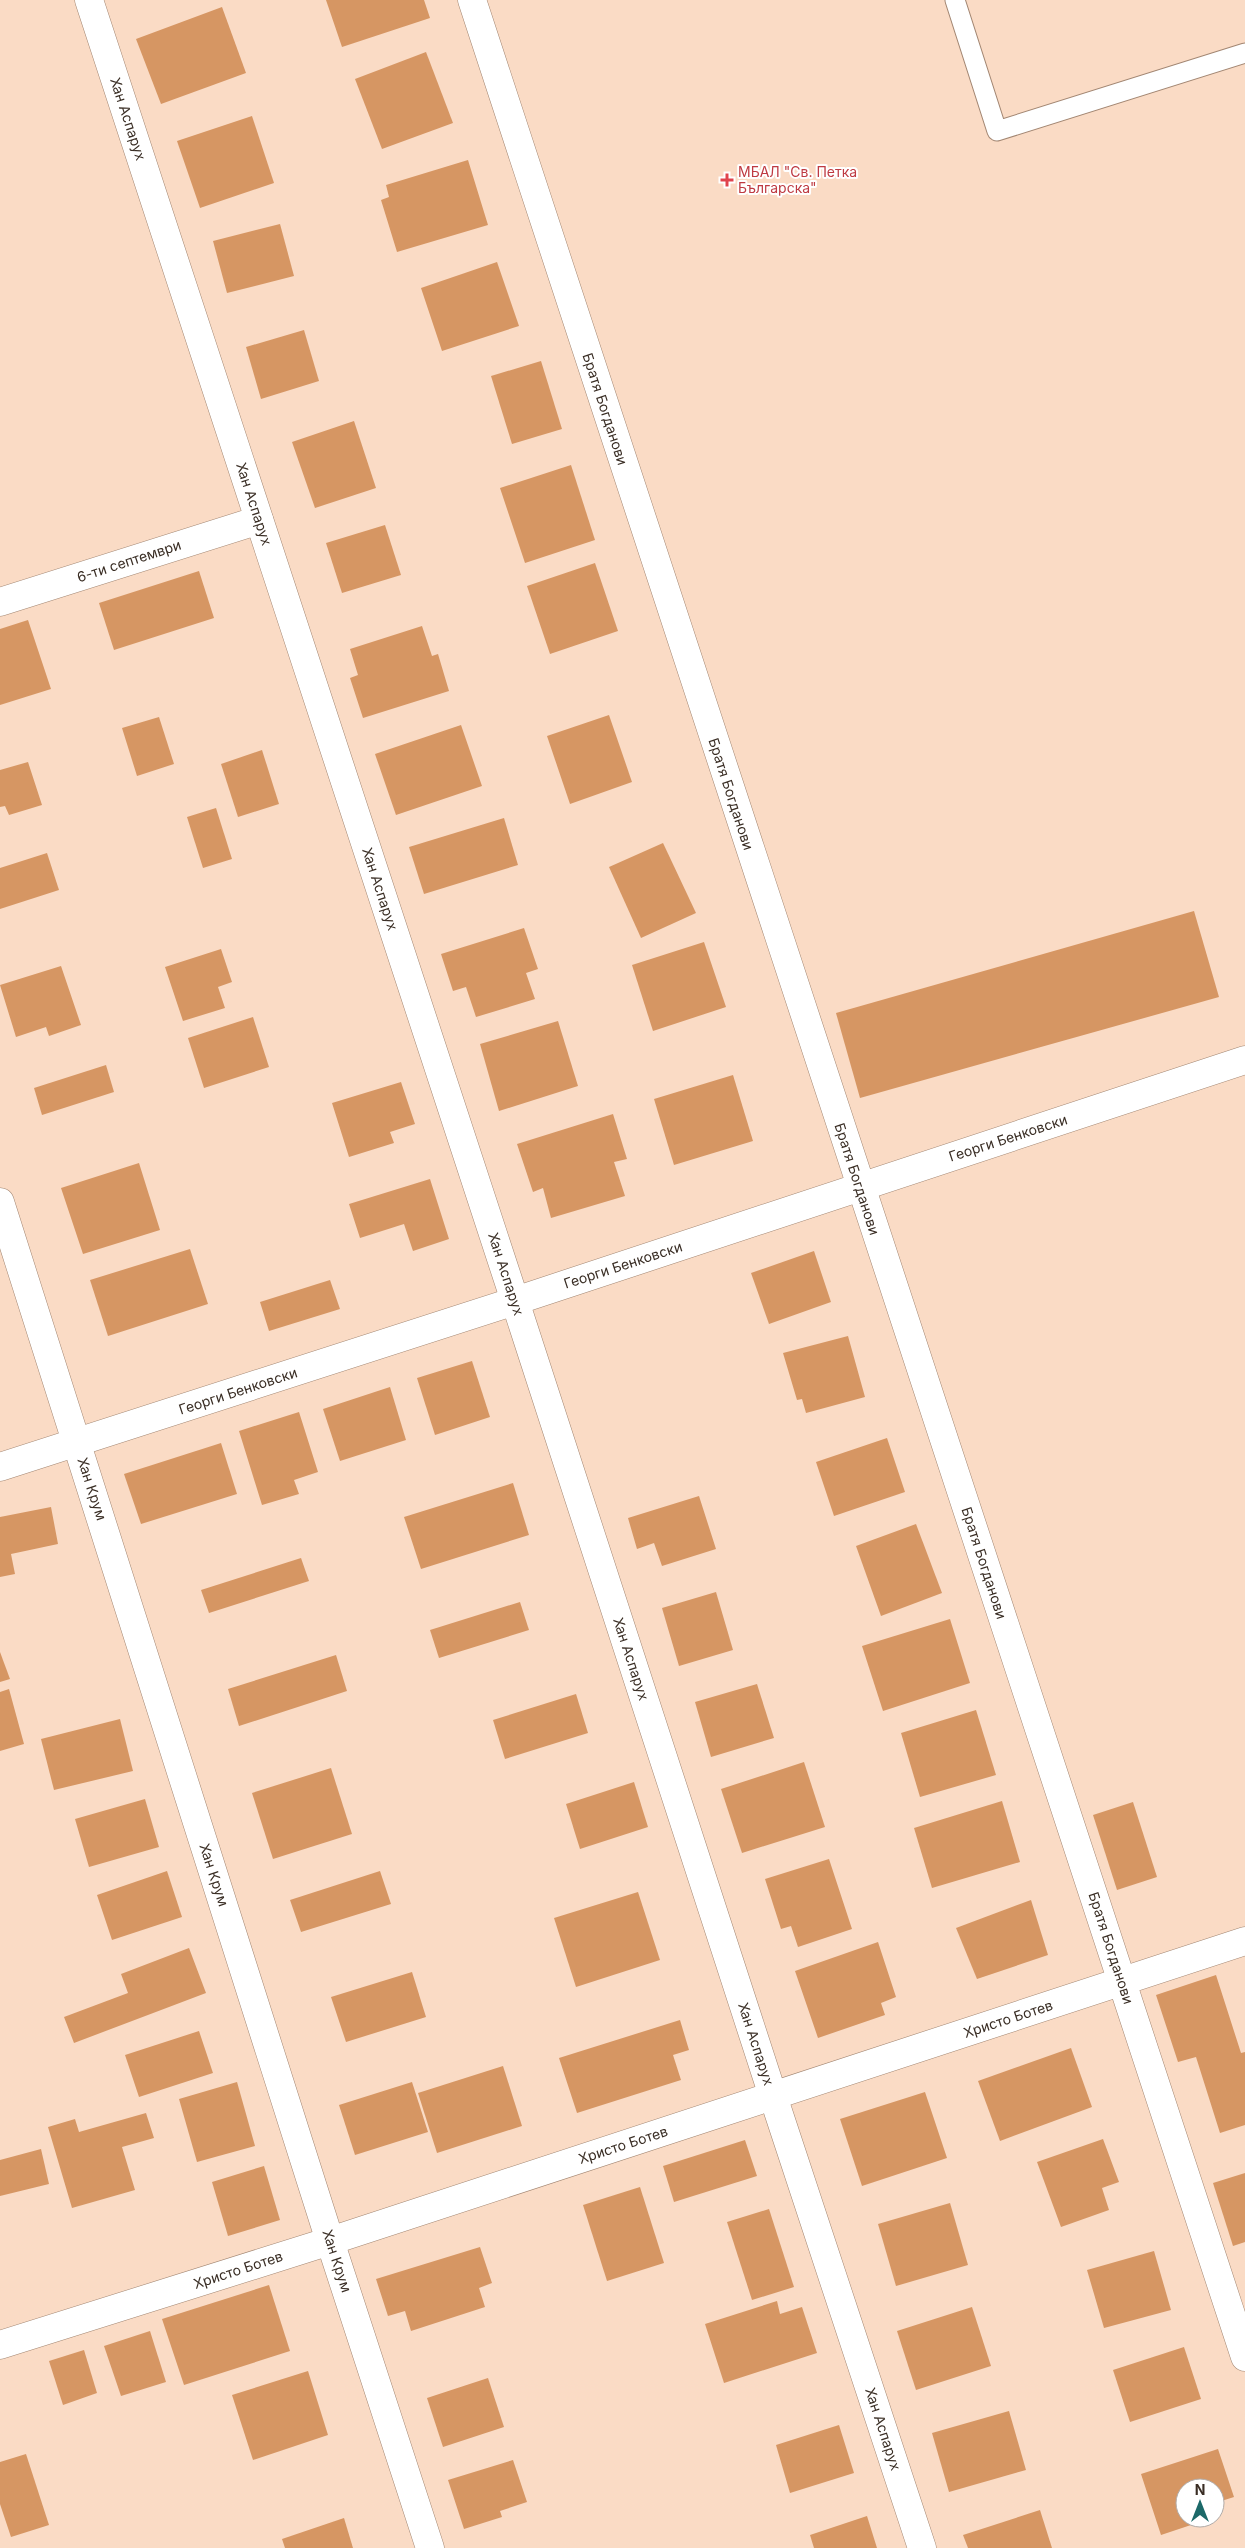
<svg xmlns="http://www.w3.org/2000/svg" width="1245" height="2548" viewBox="0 0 1245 2548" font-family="Inter,sans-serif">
<rect width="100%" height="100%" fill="#fadbc5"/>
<!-- building -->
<g fill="#d69663">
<path d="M326 0H424L430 18 342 47Z"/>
<path d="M222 7 246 73 161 104 136 39Z"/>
<path d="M426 52 453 123 382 149 355 79Z"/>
<path d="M252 116 274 183 200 208 177 141Z"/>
<path d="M468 160 488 225 397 252 381 200 389 197 386 185Z"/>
<path d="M280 224 294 276 227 293 213 241Z"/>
<path d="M497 262 519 326 442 351 421 288Z"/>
<path d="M304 330 319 381 261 399 246 347Z"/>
<path d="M541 361 562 429 512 444 491 376Z"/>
<path d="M354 421 376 488 315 508 292 442Z"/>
<path d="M571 465 595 540 525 563 500 488Z"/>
<path d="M385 525 401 575 342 593 326 543Z"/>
<path d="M595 563 618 631 550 654 527 586Z"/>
<path d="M199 571 214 618 114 650 99 603Z"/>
<path d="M28 620 51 689 0 705V629Z"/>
<path d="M422 626 432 656 438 654 449 691 363 718 350 678 358 675 350 649Z"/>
<path d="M609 715 632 782 570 804 547 736Z"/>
<path d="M159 717 174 764 137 776 122 728Z"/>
<path d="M461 725 482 786 396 815 375 754Z"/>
<path d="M262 750 279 804 238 817 221 764Z"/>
<path d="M28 762 42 805 9 815 5 806 0 807V770Z"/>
<path d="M216 808 232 859 203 868 187 817Z"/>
<path d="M504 818 518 865 424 894 409 847Z"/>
<path d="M663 843 696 913 641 938 609 867Z"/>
<path d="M47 853 59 890 0 909V868Z"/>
<path d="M1194 911 1219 997 860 1098 836 1013Z"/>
<path d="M524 928 538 969 526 973 535 999 476 1017 466 987 453 991 441 954Z"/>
<path d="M704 942 726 1007 653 1031 632 965Z"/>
<path d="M221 949 232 982 218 987 225 1008 183 1021 165 967Z"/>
<path d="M61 966 81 1025 49 1036 46 1027 16 1037 0 985Z"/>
<path d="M253 1017 269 1067 204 1088 188 1038Z"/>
<path d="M558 1021 578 1086 499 1111 480 1044Z"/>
<path d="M106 1065 114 1092 42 1115 34 1088Z"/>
<path d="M733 1075 753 1141 674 1165 654 1099Z"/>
<path d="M401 1082 415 1124 390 1132 394 1143 349 1157 332 1103Z"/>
<path d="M613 1114 627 1159 614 1162 625 1196 551 1218 543 1188 533 1192 517 1144Z"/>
<path d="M139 1163 160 1230 83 1254 61 1188Z"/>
<path d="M430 1179 449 1239 413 1251 404 1224 360 1238 349 1204Z"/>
<path d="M190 1249 208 1304 108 1336 90 1280Z"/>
<path d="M814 1251 831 1302 769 1324 751 1273Z"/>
<path d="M330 1280 340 1309 269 1331 260 1302Z"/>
<path d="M848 1336 865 1397 806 1413 802 1399 797 1400 783 1353Z"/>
<path d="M472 1361 490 1417 435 1435 417 1378Z"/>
<path d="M390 1387 406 1440 340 1461 323 1409Z"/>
<path d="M299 1412 318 1472 294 1480 299 1494 262 1505 239 1431Z"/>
<path d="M887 1438 905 1492 834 1516 816 1462Z"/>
<path d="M221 1443 237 1494 141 1524 124 1474Z"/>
<path d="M513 1483 529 1535 421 1569 404 1517Z"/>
<path d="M699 1496 716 1549 662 1566 654 1543 637 1549 628 1518Z"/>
<path d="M51 1507 58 1544 11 1554 15 1574 0 1577V1517Z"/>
<path d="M916 1524 942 1593 881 1616 856 1546Z"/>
<path d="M301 1558 309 1581 209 1613 201 1590Z"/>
<path d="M716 1592 733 1650 679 1666 662 1608Z"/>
<path d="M520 1602 529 1630 439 1658 430 1630Z"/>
<path d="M950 1619 970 1683 883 1711 862 1646Z"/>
<path d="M0 1652 10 1679 0 1682Z"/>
<path d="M336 1655 347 1691 239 1726 228 1689Z"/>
<path d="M757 1684 774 1738 711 1757 695 1702Z"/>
<path d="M9 1689 24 1744 0 1751V1692Z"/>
<path d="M576 1694 588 1733 505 1759 493 1720Z"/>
<path d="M976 1710 996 1775 920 1797 901 1733Z"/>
<path d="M120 1719 133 1771 54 1790 41 1739Z"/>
<path d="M804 1762 825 1827 742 1853 721 1789Z"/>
<path d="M331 1768 352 1834 273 1859 252 1793Z"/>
<path d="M634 1782 648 1827 580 1849 566 1804Z"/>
<path d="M145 1799 159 1847 89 1867 75 1819Z"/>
<path d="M1002 1801 1020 1862 932 1888 914 1828Z"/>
<path d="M1133 1802 1157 1877 1117 1890 1093 1815Z"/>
<path d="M829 1859 852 1929 798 1947 791 1926 781 1929 765 1879Z"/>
<path d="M167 1871 182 1917 112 1940 97 1895Z"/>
<path d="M380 1871 391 1904 301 1932 290 1900Z"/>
<path d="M638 1892 660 1960 576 1987 554 1918Z"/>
<path d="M1031 1900 1048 1955 977 1979 956 1928Z"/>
<path d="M878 1942 896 1997 881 2003 885 2015 818 2038 795 1971Z"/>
<path d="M189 1948 206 1993 74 2043 64 2017 128 1993 121 1974Z"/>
<path d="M412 1972 426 2017 346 2042 331 1997Z"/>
<path d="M1216 1975 1241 2053 1245 2052V2125L1220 2133 1196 2057 1178 2062 1156 1995Z"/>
<path d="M680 2020 689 2050 673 2055 681 2080 577 2113 559 2058Z"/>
<path d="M199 2031 213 2073 139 2097 125 2055Z"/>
<path d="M1071 2048 1092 2107 1000 2141 978 2081Z"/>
<path d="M503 2066 522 2126 437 2153 418 2093Z"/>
<path d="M237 2082 255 2146 197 2162 179 2099Z"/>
<path d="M412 2082 428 2132 355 2155 339 2105Z"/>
<path d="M925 2092 947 2158 862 2186 840 2119Z"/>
<path d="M146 2113 154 2138 122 2147 135 2190 72 2208 48 2127 75 2119 79 2132Z"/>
<path d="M1103 2139 1119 2182 1102 2188 1109 2210 1061 2227 1037 2162Z"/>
<path d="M745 2140 757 2176 674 2202 663 2166Z"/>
<path d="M41 2149 49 2184 0 2196V2160Z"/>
<path d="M264 2166 280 2220 228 2236 212 2182Z"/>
<path d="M1245 2173V2242L1233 2246 1213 2183Z"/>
<path d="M640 2187 664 2263 607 2281 583 2205Z"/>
<path d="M950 2203 968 2265 896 2286 878 2224Z"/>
<path d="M769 2209 794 2287 752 2300 727 2222Z"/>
<path d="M480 2247 492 2283 479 2288 485 2307 411 2331 405 2311 388 2316 376 2279Z"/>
<path d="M1154 2251 1171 2310 1104 2328 1087 2270Z"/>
<path d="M269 2285 290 2351 184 2385 162 2319Z"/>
<path d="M777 2301 780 2314 802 2307 817 2353 724 2383 705 2324Z"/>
<path d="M972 2307 991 2366 916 2390 897 2331Z"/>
<path d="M150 2331 166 2382 121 2396 104 2346Z"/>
<path d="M1184 2347 1201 2399 1130 2422 1113 2370Z"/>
<path d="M84 2350 97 2393 63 2405 49 2361Z"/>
<path d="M308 2371 328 2435 253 2460 232 2395Z"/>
<path d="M488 2378 504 2427 443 2447 427 2398Z"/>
<path d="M1009 2411 1026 2470 949 2492 932 2433Z"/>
<path d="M839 2425 854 2473 790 2493 776 2445Z"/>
<path d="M1218 2449 1234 2497 1215 2503V2488H1185V2518H1212L1161 2535 1141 2474Z"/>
<path d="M26 2454 49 2525 11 2537 0 2504V2462Z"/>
<path d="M513 2460 527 2502 500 2511 502 2517 464 2529 448 2480Z"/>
<path d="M1040 2510 1052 2548H968L963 2535Z"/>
<path d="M867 2516 877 2548H814L810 2535Z"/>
<path d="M344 2518 353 2548H285L282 2539Z"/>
</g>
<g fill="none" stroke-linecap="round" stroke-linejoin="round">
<!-- lane casing -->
<g stroke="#a28672" stroke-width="21">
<path id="lane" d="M955 0 997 131 1245 53"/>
</g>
<!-- street casing -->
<g stroke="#a28672" stroke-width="29">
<g id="street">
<path d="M89 0 515 1301 773 2096 922 2548"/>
<path d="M472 0 1245 2357"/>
<path d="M0 602 259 520"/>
<path d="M0 1202 330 2241 430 2548"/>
<path d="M0 1467 515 1301 1245 1060"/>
<path d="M0 2345 330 2241 1245 1941"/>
</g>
</g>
<!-- lane -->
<use href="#lane" stroke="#fff" stroke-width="19"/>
<!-- street -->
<use href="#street" stroke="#fff" stroke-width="28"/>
</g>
<!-- markers -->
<path fill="#e0444e" stroke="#fff" stroke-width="2" d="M724.5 172.5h5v5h5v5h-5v5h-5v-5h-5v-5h5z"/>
<g text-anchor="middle" stroke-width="4" stroke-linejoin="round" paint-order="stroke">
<!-- street labels -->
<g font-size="14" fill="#3a2e25" stroke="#fff">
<text transform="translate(128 119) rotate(72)" y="5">Хан Аспарух</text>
<text transform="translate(605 409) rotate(72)" y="5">Братя Богданови</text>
<text transform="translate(254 504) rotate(72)" y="5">Хан Аспарух</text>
<text transform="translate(129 561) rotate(-18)" y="5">6-ти септември</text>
<text transform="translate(731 794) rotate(72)" y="5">Братя Богданови</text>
<text transform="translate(380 889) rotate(72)" y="5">Хан Аспарух</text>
<text transform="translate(1008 1138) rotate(-18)" y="5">Георги Бенковски</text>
<text transform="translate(857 1179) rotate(72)" y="5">Братя Богданови</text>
<text transform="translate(623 1265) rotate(-18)" y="5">Георги Бенковски</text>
<text transform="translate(506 1274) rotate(72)" y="5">Хан Аспарух</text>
<text transform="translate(238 1391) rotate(-18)" y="5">Георги Бенковски</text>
<text transform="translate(92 1489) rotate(72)" y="5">Хан Крум</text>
<text transform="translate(984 1563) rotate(72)" y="5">Братя Богданови</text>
<text transform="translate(631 1659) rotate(72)" y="5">Хан Аспарух</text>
<text transform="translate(214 1875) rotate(72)" y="5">Хан Крум</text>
<text transform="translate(1111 1948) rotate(72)" y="5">Братя Богданови</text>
<text transform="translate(1008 2019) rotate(-18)" y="5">Христо Ботев</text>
<text transform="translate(756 2044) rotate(72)" y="5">Хан Аспарух</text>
<text transform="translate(623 2145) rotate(-18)" y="5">Христо Ботев</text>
<text transform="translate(337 2261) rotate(72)" y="5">Хан Крум</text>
<text transform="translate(238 2270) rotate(-18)" y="5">Христо Ботев</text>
<text transform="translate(883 2429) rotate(72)" y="5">Хан Аспарух</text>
</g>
<!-- health labels -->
<g font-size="14" fill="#be3a42" stroke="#fff" text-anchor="start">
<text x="738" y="177">МБАЛ "Св. Петка<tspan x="738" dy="16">Българска"</tspan></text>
</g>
</g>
<!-- north arrow -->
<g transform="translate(1200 2503)"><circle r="24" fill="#ffffff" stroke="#b0aba8"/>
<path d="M0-4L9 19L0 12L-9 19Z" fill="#1c6969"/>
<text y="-8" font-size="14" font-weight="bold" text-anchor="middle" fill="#3a2e25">N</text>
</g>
</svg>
